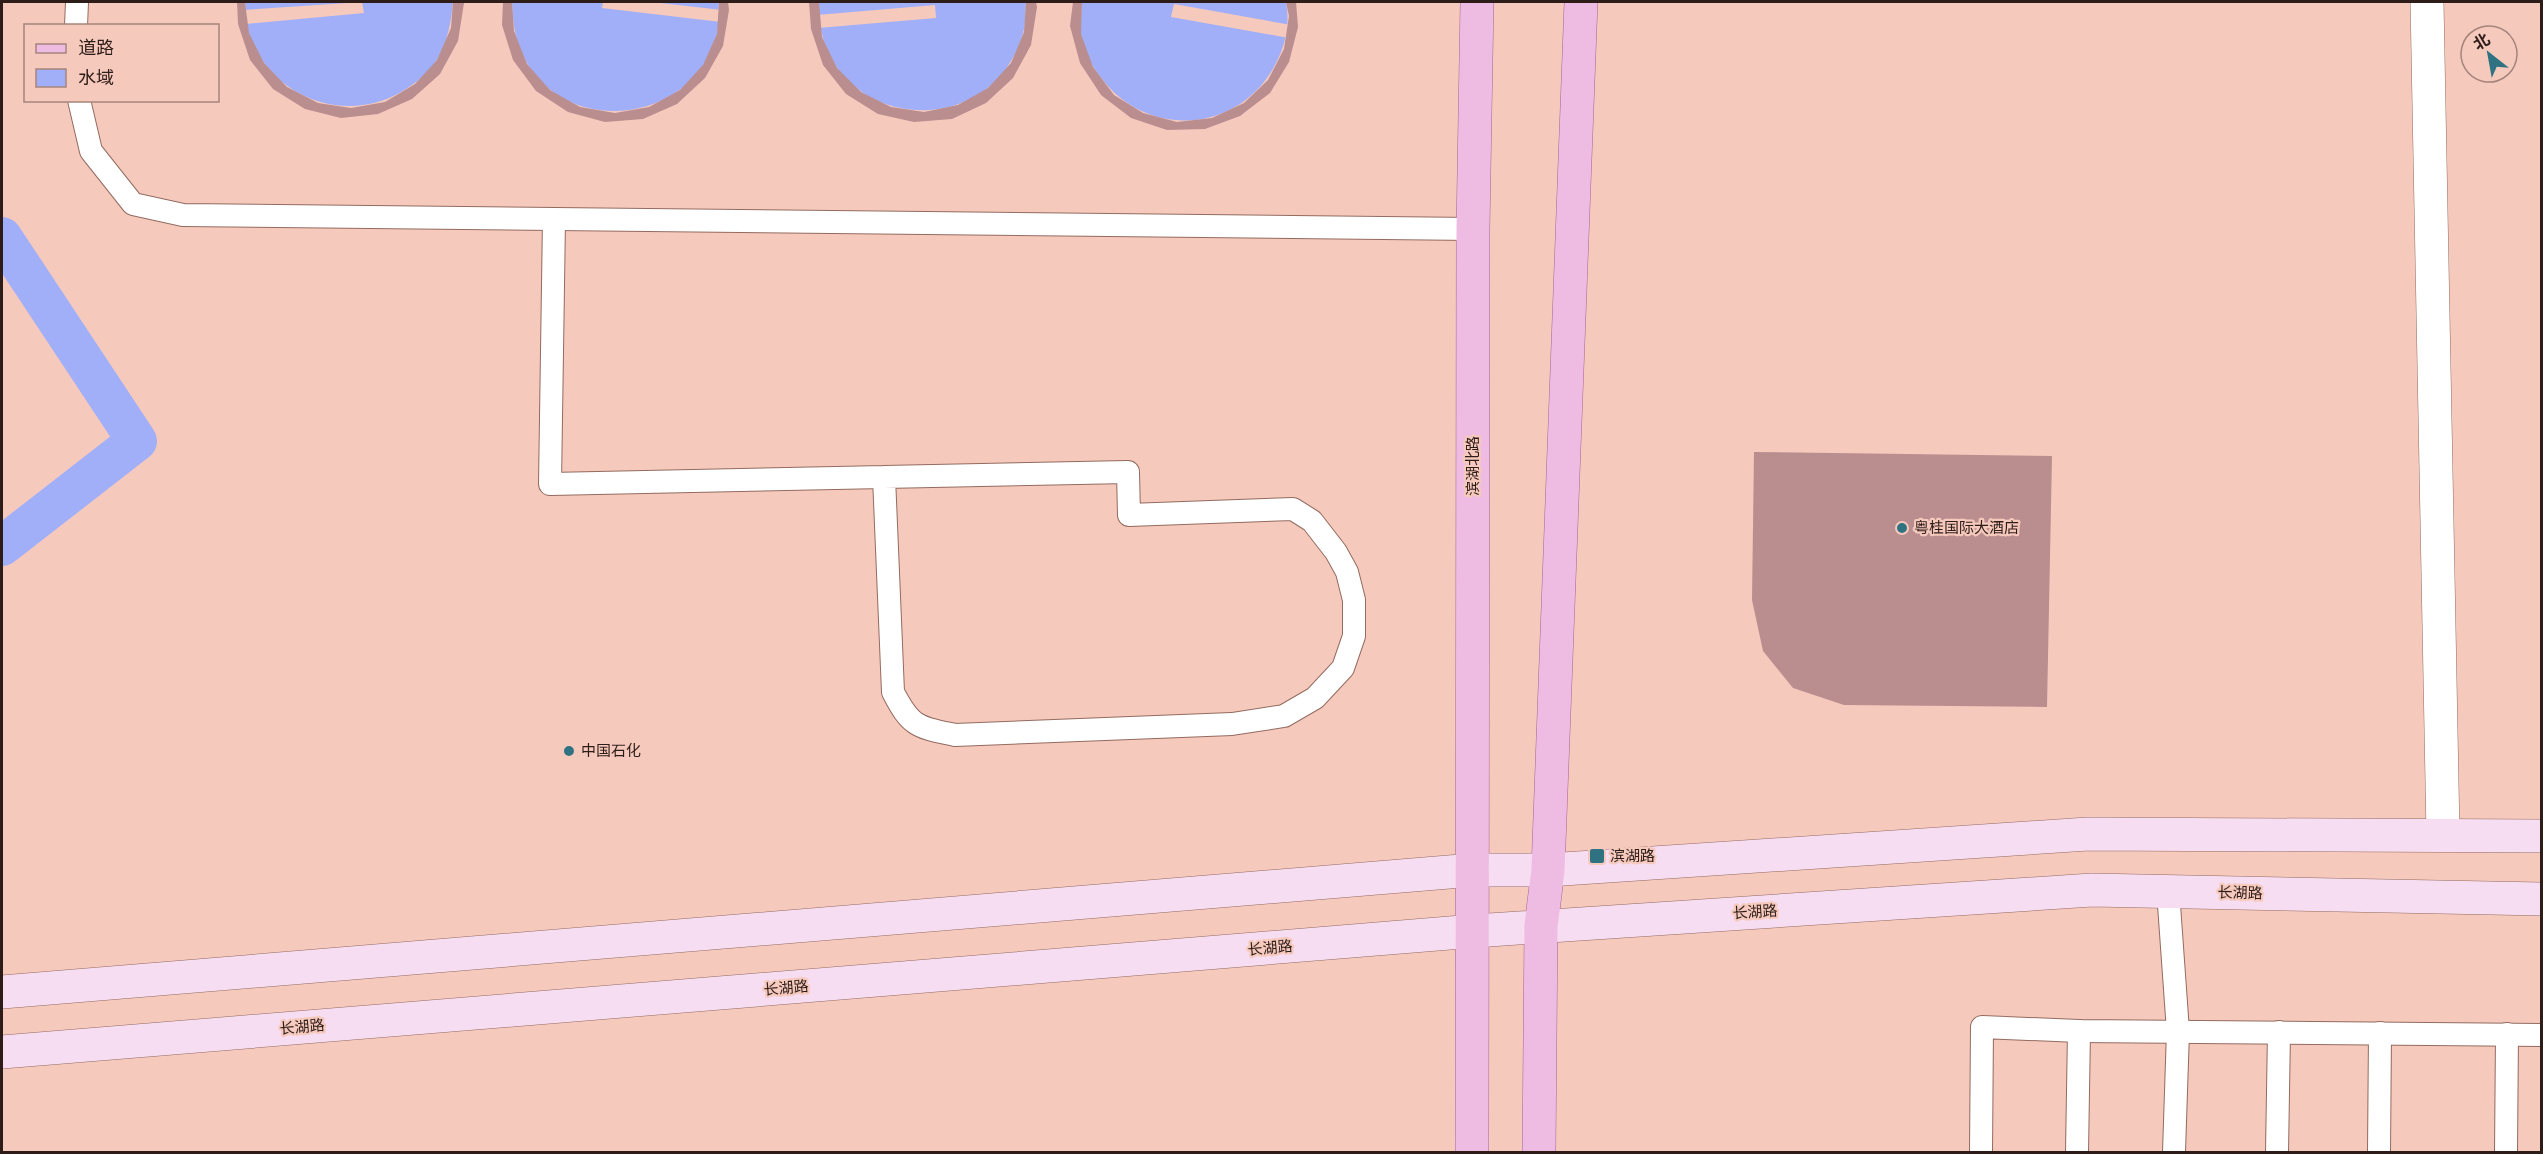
<svg xmlns="http://www.w3.org/2000/svg" width="2543" height="1154" viewBox="0 0 2543 1154" font-family="Mulish,'Noto Sans SC',sans-serif">
<rect width="100%" height="100%" fill="#f6c9bd"/>
<!-- water -->
<g fill="#a1aff9">
<path d="M245 2H453C451 22 448 40 438 58 430 72 415 84 401 92 345 125 269 97 249 33 246 24 246 12 245 2Z"/>
<path d="M512 2H719C718 12 719 24 717 34 697 120 572 140 527 63 515 44 513 23 512 2Z"/>
<path d="M819 2H1026C1025 12 1026 24 1023 33 989 152 814 127 819 2Z"/>
<path d="M1082 2H1286C1290 23 1286 44 1276 63 1241 133 1149 140 1102 79 1092 67 1083 50 1081 34 1080 23 1082 12 1082 2Z"/>
</g>
<!-- pier -->
<g fill="#f6c9bd">
<path d="M362 2 364 13 245 24 243 10Z"/>
<path d="M603 2H652L722 10 721 22 602 8Z"/>
<path d="M1174 4 1291 25 1289 38 1171 17Z"/>
<path d="M935 5 936 18 818 28 817 15Z"/>
</g>
<g fill="none" stroke-linecap="round" stroke-linejoin="round">
<!-- canal -->
<path stroke="#a1aff9" stroke-width="40" d="M2 237 137 441 2 546"/>
</g>
<!-- building -->
<g fill="#ba8d8f">
<path d="M237 2H245L249 33 264 63 287 87 318 103 351 108 385 102 415 84 437 60 451 28 453 2 464 3 458 41 440 74 412 99 378 114 341 118 305 109 273 89 250 60 238 24Z"/>
<path d="M503 2H512L514 31 527 64 550 90 580 107 615 113 649 107 680 90 703 65 717 34 719 2H728L729 10 723 46 705 78 677 104 643 119 605 122 568 112 536 91 513 60 502 25Z"/>
<path d="M809 2H819L822 37 837 68 861 92 891 107 924 112 958 105 988 88 1011 63 1024 32 1026 2H1036L1037 7 1031 45 1013 78 986 103 952 119 914 122 878 114 846 94 823 65 811 29Z"/>
<path d="M1073 2H1082L1081 34 1093 67 1114 95 1143 113 1177 122 1212 118 1244 103 1268 80 1284 49 1289 16 1286 2H1296L1298 27 1289 62 1270 93 1240 116 1205 129 1167 130 1131 118 1101 95 1080 63 1070 26Z"/>
<path d="M1754 452 2052 456 2047 707 1844 705 1793 688 1763 651 1752 600Z"/>
</g>
<g fill="none" stroke-linecap="round" stroke-linejoin="round">
<!-- service casing -->
<g stroke="#936b60" stroke-width="24">
<g id="service">
<path d="M76 26 77 2"/>
<path d="M79 100 91 151 133 204 183 215 1473 229"/>
<path d="M554 219 550 484 1128 472 1129 515 1293 509 1312 521 1336 552 1347 572 1354 600V636L1343 668 1315 698 1284 716 1232 724 955 735C917 727 911 727 893 692L884 477"/>
<path d="M2168 891 2178 1031 2174 1152"/>
<path d="M1981 1152 1982 1027 2079 1031 2542 1035"/>
<path d="M2077 1152 2079 1031"/>
<path d="M2277 1152 2279 1032"/>
<path d="M2379 1152 2380 1033"/>
<path d="M2506 1152 2507 1034"/>
</g>
</g>
<!-- minor casing -->
<g stroke="#936b60" stroke-width="34">
<path id="minor" d="M2427 2 2443 834"/>
</g>
<!-- secondary casing -->
<g stroke="#936b60" stroke-width="34">
<g id="secondary">
<path d="M2 992 1473 870H1548L2088 834 2542 836"/>
<path d="M2 1052 1474 931 2092 890 2542 899"/>
</g>
</g>
<!-- primary casing -->
<g stroke="#a36690" stroke-width="34">
<g id="primary">
<path d="M1472 1152 1473 229 1477 2"/>
<path d="M1539 1152 1541 926 1548 870 1581 2"/>
</g>
</g>
<!-- service -->
<use href="#service" stroke="#fff" stroke-width="22"/>
<!-- minor -->
<use href="#minor" stroke="#fff" stroke-width="33"/>
<!-- secondary -->
<use href="#secondary" stroke="#f7ddf1" stroke-width="33"/>
<!-- primary -->
<use href="#primary" stroke="#eebbe3" stroke-width="33"/>
</g>
<!-- markers -->
<g fill="#2f7383" stroke="#f6c9bd" stroke-width="2">
<circle cx="1902" cy="528" r="6"/>
<circle cx="569" cy="751" r="6"/>
<rect x="1589" y="848" width="16" height="16" rx="3"/>
</g>
<g text-anchor="middle" stroke-width="4.5" stroke-linejoin="round" paint-order="stroke">
<!-- street labels -->
<g font-size="15" fill="#2d1c18" stroke="#f6c9bd">
<text transform="translate(1473 466) rotate(-90)" y="5">滨湖北路</text>
<text transform="translate(2240 893) rotate(1)" y="5">长湖路</text>
<text transform="translate(1755 912) rotate(-4)" y="5">长湖路</text>
<text transform="translate(1270 948) rotate(-5)" y="5">长湖路</text>
<text transform="translate(786 988) rotate(-5)" y="5">长湖路</text>
<text transform="translate(302 1027) rotate(-5)" y="5">长湖路</text>
</g>
<!-- poi labels -->
<g font-size="15" fill="#2d1c18" stroke="#f6c9bd" text-anchor="start">
<text x="1914" y="533">粤桂国际大酒店</text>
<text x="581" y="756">中国石化</text>
<text x="1610" y="861">滨湖路</text>
</g>
</g>
<!-- border -->
<rect width="2543" height="1154" fill="none" stroke="#2d1c18" stroke-width="6"/>
<!-- legend -->
<rect x="24" y="24" width="195" height="78" fill="#f6c9bd" stroke="#a6847b" stroke-width="1.5"/>
<rect x="36" y="44" width="30" height="9" fill="#eebbe3" stroke="#a6847b" stroke-width="1.5"/>
<text x="78" y="54" font-size="18" fill="#2d1c18">道路</text>
<rect x="36" y="69" width="30" height="18" fill="#a1aff9" stroke="#a6847b" stroke-width="1.5"/>
<text x="78" y="84" font-size="18" fill="#2d1c18">水域</text>
<!-- north arrow -->
<g transform="translate(2489 54) rotate(329)"><circle r="28" fill="#f6c9bd" stroke="#a6847b" stroke-width="1.5"/>
<path d="M0-4.5L10 22L0 15L-10 22Z" fill="#2f7383"/>
<text y="-9" font-size="16" font-weight="bold" text-anchor="middle" fill="#2d1c18">北</text>
</g>
</svg>
